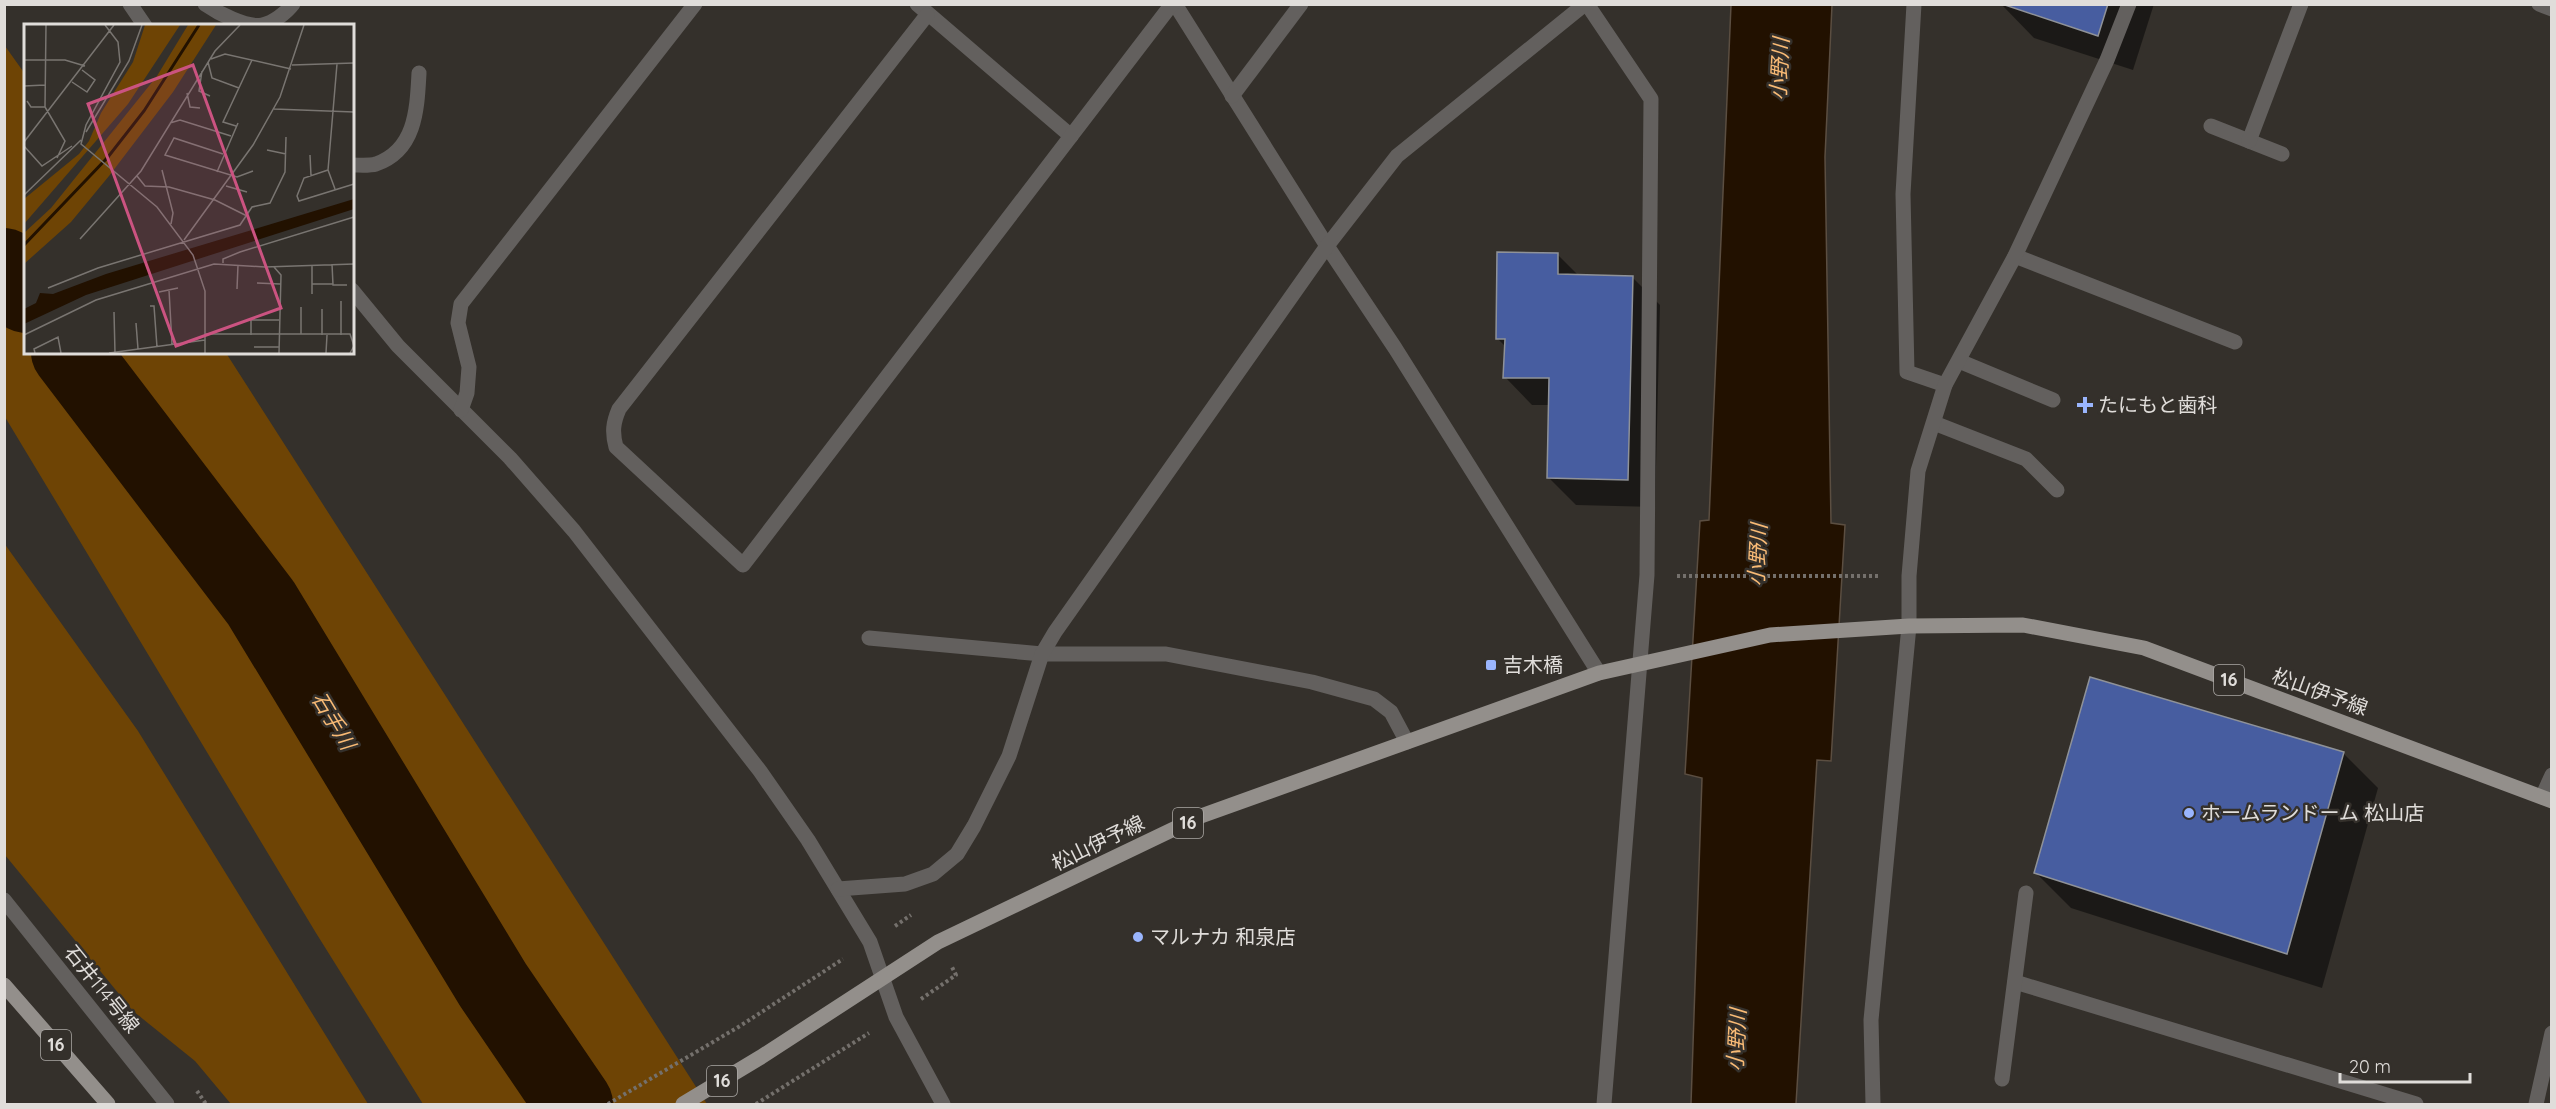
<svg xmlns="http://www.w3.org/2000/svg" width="2556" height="1109" viewBox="0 0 2556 1109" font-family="Quicksand,'Noto Sans JP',sans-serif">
<rect width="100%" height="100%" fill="#34302b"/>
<!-- green -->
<g fill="#6e4405">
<path d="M5 46 25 74 26 352 226 353 707 1104H423L316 933 5 417Z"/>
<path d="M4 543 138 731 368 1104H231L195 1061 133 1011 5 855Z"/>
</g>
<!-- water -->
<path fill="#210" stroke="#5b4e41" stroke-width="1.5" d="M1731 5H1832L1825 157 1831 523 1845 525 1831 761 1817 760 1796 1104H1691L1702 778 1685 774 1700 521 1709 520Z"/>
<!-- shadow -->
<g fill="#0007">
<path d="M2001 4H2154L2133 70 2034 38Z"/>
<path d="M1558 255 1579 276 1632 277 1660 305 1655 507 1576 505 1548 477 1550 405H1532L1505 377 1506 347 1497 338Z"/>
<path d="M2343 753 2378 788 2322 988 2071 908 2036 873Z"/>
</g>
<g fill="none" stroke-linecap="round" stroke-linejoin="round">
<!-- river -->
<g stroke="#210" stroke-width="78">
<path d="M4 267 26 294"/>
<path d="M70 352 261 603 493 985 574 1104"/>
</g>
</g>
<!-- building -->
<g fill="#475da0" stroke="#8f9298" stroke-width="1.5">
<path d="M2002 4H2108L2098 36Z"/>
<path d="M1497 252 1558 253V274L1633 276 1628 480 1547 478 1549 378H1503L1505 339H1496Z"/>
<path d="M2090 677 2344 752 2287 954 2034 873Z"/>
</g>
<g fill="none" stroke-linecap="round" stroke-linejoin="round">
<!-- path -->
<g stroke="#74706c" stroke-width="4" stroke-dasharray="3 3" stroke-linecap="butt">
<path d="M1677 576H1880"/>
<path d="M895 926 911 915"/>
<path d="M921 999 956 975 952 967"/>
<path d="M197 1091 206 1104"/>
<path d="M608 1104 740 1026 843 959"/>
<path d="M756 1104 869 1033"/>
</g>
<!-- minor -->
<g stroke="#63605e" stroke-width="15">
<path d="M130 4 145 26"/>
<path d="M205 4C218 13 246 28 262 25 273 23 286 13 293 4"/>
<path d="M917 4 1071 136"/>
<path d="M1175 4 1327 246 1395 348 1599 673"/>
<path d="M1587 4 1651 99 1647 575 1604 1104"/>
<path d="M1914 4 1903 194 1907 372 1945 385"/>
<path d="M2539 4 2552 9"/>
<path d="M927 15 619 409C613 423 612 432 616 447L743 565 1172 4"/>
<path d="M1232 96 1301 4"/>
<path d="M2211 126 2282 154"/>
<path d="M2249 141 2301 4"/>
<path d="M352 165C360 165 369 166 376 164 416 150 417 109 419 73"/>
<path d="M2015 256 2235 342"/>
<path d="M352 290 398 346 510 458 574 531 760 771 808 840 870 942 896 1017 943 1104"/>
<path d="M1959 361 2053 400"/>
<path d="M461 410 467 393 469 367 458 323 461 304 695 4"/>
<path d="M1934 423 2026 459 2057 490"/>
<path d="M869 638 1042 654H1166L1312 682 1374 699 1391 712 1407 742"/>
<path d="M2542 797 2552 775"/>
<path d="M838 889 905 884 933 874 957 854 974 826 1009 756 1042 654 1055 632 1327 246 1397 156 1585 4"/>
<path d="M4 900 167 1104"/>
<path d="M2015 982 2416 1104"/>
<path d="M2002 1079 2026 893"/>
<path d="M1873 1104 1871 1020 1909 626V576L1918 471 1945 385 2015 256 2107 60 2129 4"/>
<path d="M2536 1104 2552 1033"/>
</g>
<!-- major -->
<g stroke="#938f8b" stroke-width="15">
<path d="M4 985 108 1104"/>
<path d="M683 1104 761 1057 938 942 1201 816 1599 673 1770 635 1909 626 2023 625 2144 648 2552 801"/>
</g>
</g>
<!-- markers -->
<g fill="#9ab5fd" stroke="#34302b" stroke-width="2">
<path d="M2082 396h6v6h6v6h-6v6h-6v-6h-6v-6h6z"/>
<rect x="1485" y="659" width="12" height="12" rx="3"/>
<circle cx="2189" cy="813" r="6"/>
<circle cx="1138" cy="937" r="6"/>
</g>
<g text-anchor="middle" stroke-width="5" stroke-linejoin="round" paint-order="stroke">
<!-- shield labels -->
<g fill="#34302b" stroke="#aca9a6" stroke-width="1.5">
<rect x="2214" y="665" width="30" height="30" rx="4.5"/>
<rect x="1173" y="808" width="30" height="30" rx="4.5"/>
<rect x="41" y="1030" width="30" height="30" rx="4.5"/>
<rect x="707" y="1066" width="30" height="30" rx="4.5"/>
</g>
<g font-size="18" font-weight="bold" fill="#e0ddda">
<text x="2229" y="686">16</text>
<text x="1188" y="829">16</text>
<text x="56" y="1051">16</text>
<text x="722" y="1087">16</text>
</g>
<!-- poi labels -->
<g font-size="20" fill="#e0ddda" stroke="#34302b" text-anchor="start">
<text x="2098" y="412">たにもと歯科</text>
<text x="1503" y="672">吉木橋</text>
<text x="2201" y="820">ホームランドーム 松山店</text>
<text x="1150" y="944">マルナカ 和泉店</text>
</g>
<!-- street labels -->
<g font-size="20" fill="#e0ddda" stroke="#34302b">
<text transform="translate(2320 692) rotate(20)" y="7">松山伊予線</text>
<text transform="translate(1098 843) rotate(-26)" y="7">松山伊予線</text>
<text transform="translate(102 989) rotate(51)" y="7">石井114号線</text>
</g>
<!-- water labels -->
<g font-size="21" font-style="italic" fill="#f8ba75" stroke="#34302b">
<text transform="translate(1780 69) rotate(-87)" y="7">小野川</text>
<text transform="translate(1758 555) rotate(-87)" y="7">小野川</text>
<text transform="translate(333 721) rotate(59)" y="7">石手川</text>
<text transform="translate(1737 1040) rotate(-87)" y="7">小野川</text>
</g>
</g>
<!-- overview -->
<g transform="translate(24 24)">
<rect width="330" height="330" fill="#34302b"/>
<path d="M121 1H156L104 80 0 200V175L55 130 65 117 77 89 109 38ZM164 1H192L149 68 85 152 47 198 0 240V209L27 184 133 52Z" fill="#6e4405"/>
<path d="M330 175V185L62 271 0 300V285L12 279 16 269 29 270 82 250Z" fill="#210"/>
<path fill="none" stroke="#210" stroke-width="3" d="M0 221 84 133 120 87 175 1"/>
<path fill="none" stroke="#797571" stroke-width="1.5" d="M22 1 21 83 41 117 33 134M81 1 94 18 96 38 62 101 57 120 133 183 169 231 181 267V329M187 35 201 30 267 45M0 36H41L61 42M184 38 188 54 215 64M268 41 330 39M178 47 175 67 186 72M48 58 63 68 71 56 58 46M0 62 21 61M163 69 166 83 176 84M3 77 7 83H21M250 85 330 88M146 99 156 96 207 112M212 102 199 98 228 36M62 108 105 37 118 1M0 118 90 1M0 122 18 142 48 122M243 126 262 130M199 130 150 114 141 131 213 153 229 147M286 131 287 152M138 146 149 189 147 200M304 146 313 40M193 148 214 99M113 152 121 162 145 163 191 176 223 192M202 162 223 168M311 165 304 146 280 154 273 172 275 177 330 160M0 171 57 116M56 215 117 147 191 27 216 1M160 216 229 121 256 73 280 1M199 239V235L216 228 330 193M308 240 309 261H323M288 241V270M250 243 257 251 255 329M233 259 256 260M288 260H309M24 264 74 244 216 201 228 183 246 179 261 148 262 113M213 265 214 241M145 266 148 320M135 268 154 264M317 277V311M126 282H130L133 323M90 288 91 329M112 299 114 325M181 310H326L330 322 326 329M277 310V283M0 311 72 276 190 240 241 243 330 240M227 311V296H255M298 311V285M230 323H255M11 329 10 325 34 313 37 329M85 329 181 316M302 329 303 311"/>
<path fill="#cb5381" fill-opacity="0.15" stroke="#cb5381" stroke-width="3" d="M169 41 257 284 152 322 64 80Z"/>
<rect width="330" height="330" fill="none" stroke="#e0ddda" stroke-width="3"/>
</g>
<!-- border -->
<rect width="2556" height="1109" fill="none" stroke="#e0ddda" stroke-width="12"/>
<!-- scale -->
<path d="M2340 1073v9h130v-9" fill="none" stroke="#e0ddda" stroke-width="3"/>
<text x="2349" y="1073" font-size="18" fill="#e0ddda" stroke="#34302b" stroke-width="4.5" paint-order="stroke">20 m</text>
</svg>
